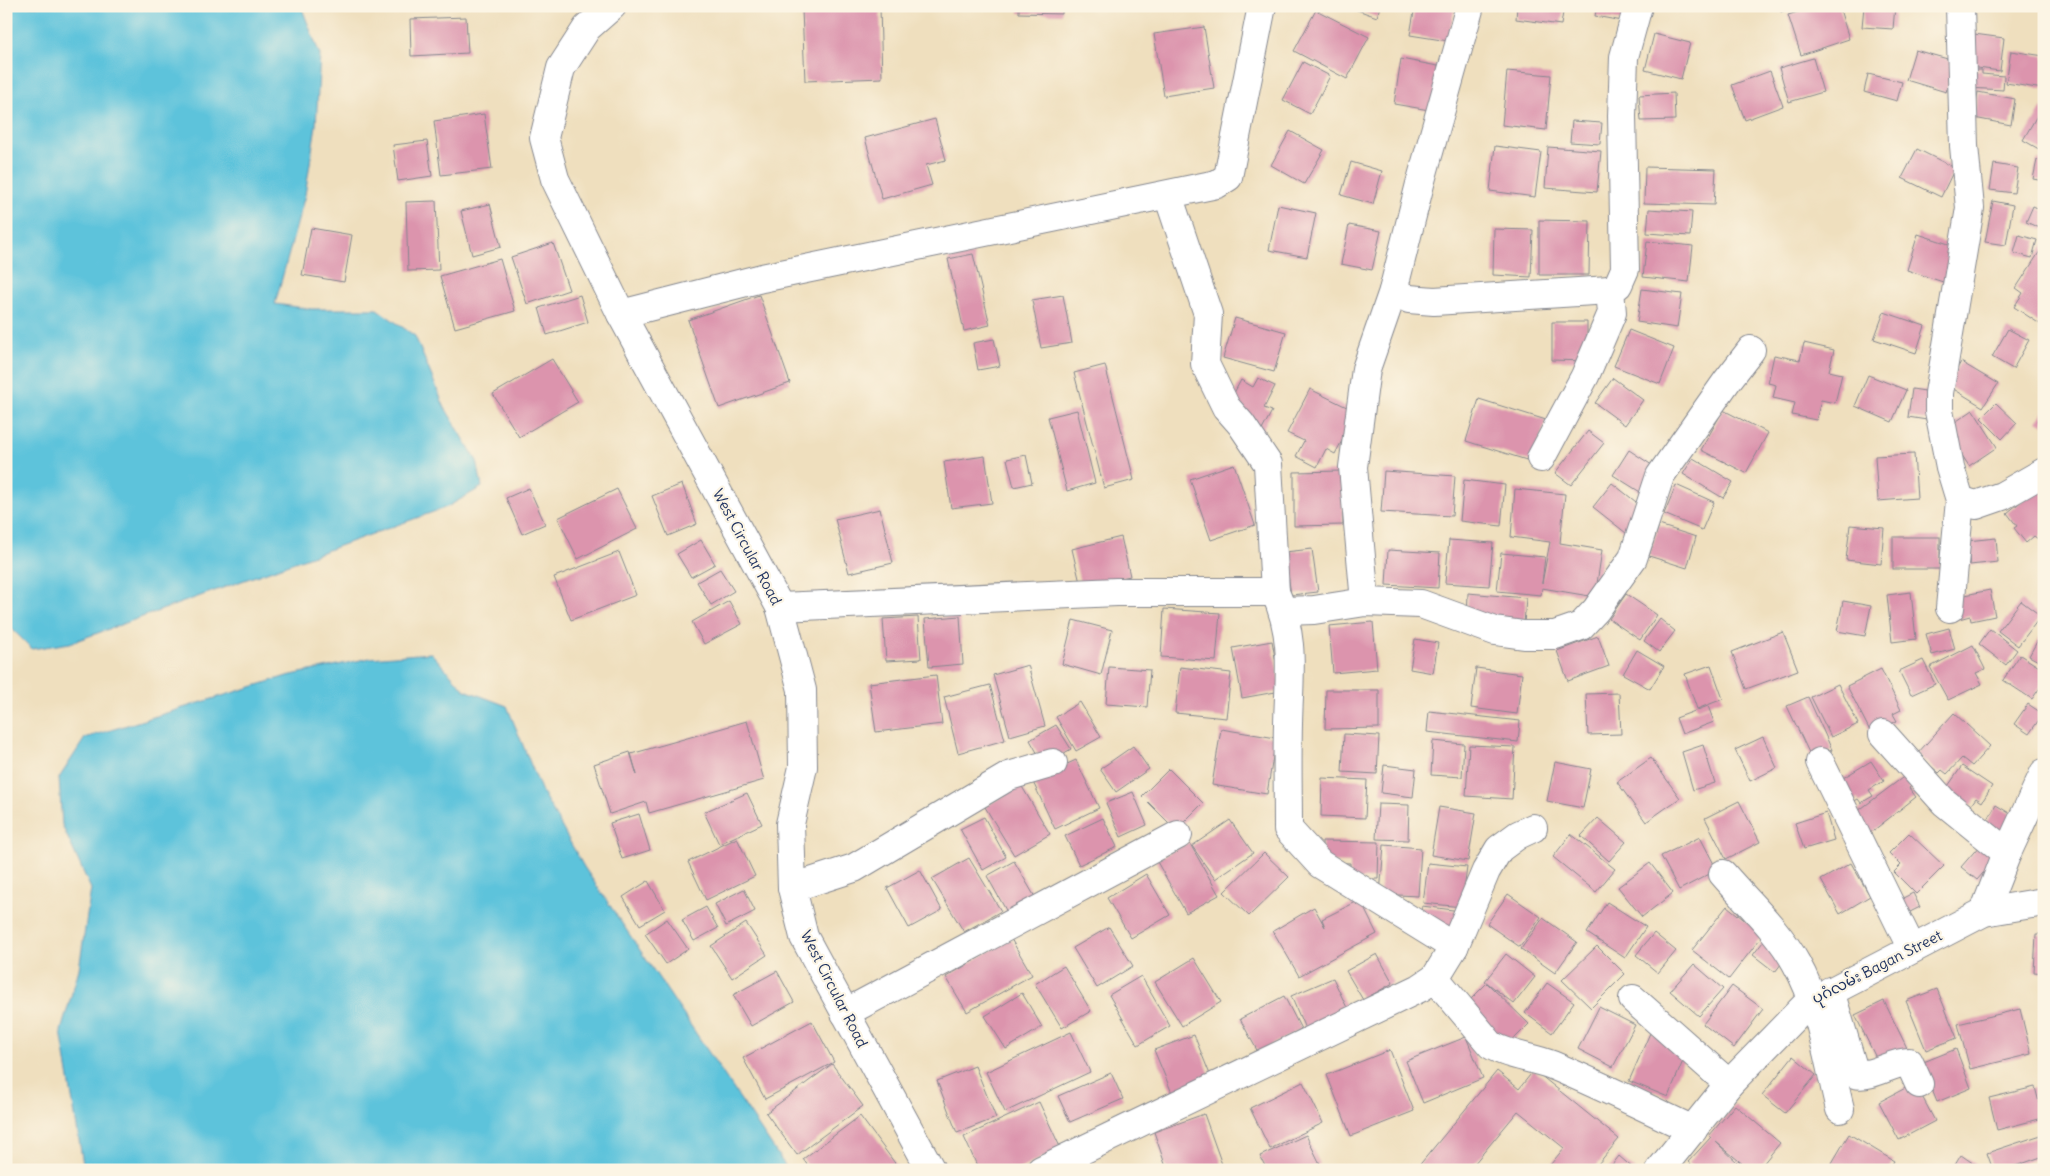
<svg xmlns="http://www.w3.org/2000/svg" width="2050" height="1176" viewBox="0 0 2050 1176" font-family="Delius,'Noto Sans Myanmar',sans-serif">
<rect width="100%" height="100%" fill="#fcf5e5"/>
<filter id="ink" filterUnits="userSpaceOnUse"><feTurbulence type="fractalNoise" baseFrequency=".02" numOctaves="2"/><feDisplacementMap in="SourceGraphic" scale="10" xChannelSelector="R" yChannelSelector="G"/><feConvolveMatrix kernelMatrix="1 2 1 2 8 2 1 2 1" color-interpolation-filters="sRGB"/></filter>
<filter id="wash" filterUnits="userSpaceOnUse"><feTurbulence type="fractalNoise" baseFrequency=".0096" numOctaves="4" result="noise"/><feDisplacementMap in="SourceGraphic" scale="20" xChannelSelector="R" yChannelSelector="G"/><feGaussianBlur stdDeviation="1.12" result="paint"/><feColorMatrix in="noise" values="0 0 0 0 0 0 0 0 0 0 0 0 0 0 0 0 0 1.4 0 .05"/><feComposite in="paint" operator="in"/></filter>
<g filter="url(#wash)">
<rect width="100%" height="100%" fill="#efdfbe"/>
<!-- water -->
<g fill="#5dc3db" stroke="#3c799c">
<path d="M6 6H301L320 55 316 125 305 195 275 304 311 309H377L415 336 444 406 477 461 482 487 447 507 70 643 32 649 8 625 6 616Z"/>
<path d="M431 653 465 690 507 706 542 792 584 867 788 1170H84L61 1031 79 969 91 889 62 825 59 778 85 738 287 676 370 658Z"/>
</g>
<g id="blocks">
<!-- building -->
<g fill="#dc94ad">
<path d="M1019 6H1062V14L1019 13Z"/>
<path d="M1346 6H1380L1377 17Z"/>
<path d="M1415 6H1455L1448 41 1410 35Z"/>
<path d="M1517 6H1564L1561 25 1516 19Z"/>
<path d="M1597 6H1631L1628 22 1595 16Z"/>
<path d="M1693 6H1704L1701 11Z"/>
<path d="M1778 6H1792L1781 12Z"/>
<path d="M1817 6H1839L1849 39 1801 55 1788 15Z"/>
<path d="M1864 6H1895L1893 29 1862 27Z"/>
<path d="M880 7 882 78 805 81 802 10Z"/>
<path d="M1316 10 1369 37 1347 79 1294 51Z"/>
<path d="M466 17 468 53 411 56 410 19Z"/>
<path d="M1204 27 1214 88 1164 96 1154 34Z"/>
<path d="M1654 34 1690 43 1681 79 1645 70Z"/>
<path d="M1974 34 2004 38 2000 71 1970 67Z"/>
<path d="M1915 50 1955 61 1946 92 1906 80Z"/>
<path d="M2011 51 2044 56 2043 89 2006 83Z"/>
<path d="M1813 58 1823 92 1789 102 1779 68Z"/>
<path d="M1401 59 1443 67 1435 111 1394 104Z"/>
<path d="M1303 62 1330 76 1310 114 1283 100Z"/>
<path d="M1971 70H1982V74L2004 76 2003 90 1969 88Z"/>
<path d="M1507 71 1551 75 1546 130 1502 125Z"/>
<path d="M1770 71 1783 106 1745 120 1732 85Z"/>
<path d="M1868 74 1902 82 1897 101 1864 92Z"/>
<path d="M1978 92 2015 99 2011 125 1974 118Z"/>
<path d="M1674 93 1675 120 1641 121 1639 95Z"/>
<path d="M2042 107 2044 108V152L2023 140Z"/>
<path d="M484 114 492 169 441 175 434 121Z"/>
<path d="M935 119 946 160 926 165 932 185 882 199 865 138Z"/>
<path d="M1572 121 1602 123 1600 144 1570 142Z"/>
<path d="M1290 131 1324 150 1304 184 1271 165Z"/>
<path d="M427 141 432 176 398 181 393 145Z"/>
<path d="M1495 146 1541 152 1535 197 1490 191Z"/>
<path d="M1548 147 1601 151 1597 192 1545 188Z"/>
<path d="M1917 149 1955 168 1941 197 1902 178Z"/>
<path d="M2037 160 2044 161V181L2033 179Z"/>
<path d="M1351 162 1382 171 1373 204 1341 195Z"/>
<path d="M1994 164 2018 168 2014 193 1990 190Z"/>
<path d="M1645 167 1716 169 1714 205 1644 203Z"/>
<path d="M436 201 439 270 408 271 406 202Z"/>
<path d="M1993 201 2013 205 2006 245 1985 242Z"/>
<path d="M490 204 501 247 472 255 461 211Z"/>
<path d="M1278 205 1316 213 1307 257 1269 250Z"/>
<path d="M2033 206 2044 211V230L2026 222Z"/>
<path d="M1649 209 1692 212 1690 236 1647 233Z"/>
<path d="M1539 220 1590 221 1589 275H1539Z"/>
<path d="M1349 225 1381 231 1372 270 1341 264Z"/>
<path d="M311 228 352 235 344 282 302 275Z"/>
<path d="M1494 229 1533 230 1531 277 1493 275Z"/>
<path d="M1918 234 1958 247 1946 283 1907 270Z"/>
<path d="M2019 235 2037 240 2032 258 2014 253Z"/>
<path d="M1647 241 1693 246 1689 282 1643 277Z"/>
<path d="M553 243 569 290 527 304 511 257Z"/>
<path d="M2044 245V318L2040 324 2014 307 2023 293 2016 288Z"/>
<path d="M973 254 990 325 964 331 948 259Z"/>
<path d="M500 259 515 311 455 328 440 276Z"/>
<path d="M1642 289 1682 294 1677 328 1637 322Z"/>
<path d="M580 295 588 322 547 335 539 308Z"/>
<path d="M759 295 790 383 719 408 688 320Z"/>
<path d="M1063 295 1072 343 1041 348 1032 300Z"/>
<path d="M1884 312 1925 326 1916 353 1874 339Z"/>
<path d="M1235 318 1286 332 1274 372 1223 358Z"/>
<path d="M1552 322H1587V361L1552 360Z"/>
<path d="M2008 329 2029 340 2013 369 1992 357Z"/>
<path d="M1629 330 1674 348 1660 384 1614 366Z"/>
<path d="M994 339 1000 366 978 370 973 343Z"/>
<path d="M1804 343 1834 350 1829 371 1842 374 1835 403 1821 400 1816 420 1792 415 1795 403 1773 398 1776 385 1768 383 1774 355 1800 360Z"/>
<path d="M552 359 578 402 519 437 493 394Z"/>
<path d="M1961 362 1998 384 1983 407 1947 385Z"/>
<path d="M1105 365 1134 480 1104 488 1074 373Z"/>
<path d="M1868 375 1906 390 1892 422 1855 406Z"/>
<path d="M1258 378 1275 386 1264 408 1272 411 1260 434 1227 406 1241 380 1253 387Z"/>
<path d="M1613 378 1643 400 1625 425 1595 403Z"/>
<path d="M1310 389 1357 412 1335 454 1326 449 1317 467 1296 456 1304 441 1287 433Z"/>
<path d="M1912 389 1938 393 1933 421 1908 417Z"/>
<path d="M1479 399 1546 420 1533 462 1466 441Z"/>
<path d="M1996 403 2017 423 2002 439 1981 418Z"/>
<path d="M1077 410 1095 483 1067 491 1048 417Z"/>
<path d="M1723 410 1768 433 1746 473 1701 450Z"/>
<path d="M1973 410 1997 447 1969 466 1945 429Z"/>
<path d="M2044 410V425L2037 421Z"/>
<path d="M1588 431 1604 443 1571 485 1555 473Z"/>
<path d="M1629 450 1661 471 1645 495 1613 475Z"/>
<path d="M1914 454 1917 498 1878 501 1875 456Z"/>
<path d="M1026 455 1032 483 1014 487 1007 459Z"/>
<path d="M985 456 992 503 951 508 944 462Z"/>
<path d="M1693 458 1733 482 1723 498 1683 474Z"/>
<path d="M1234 464 1255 525 1211 540 1190 479Z"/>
<path d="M1342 471 1343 525 1294 526V472Z"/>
<path d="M1384 471 1455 476 1452 516 1381 512Z"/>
<path d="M1464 480 1505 485 1501 526 1460 521Z"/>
<path d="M1612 483 1645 509 1626 533 1593 507Z"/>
<path d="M682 484 697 524 668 536 652 496Z"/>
<path d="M1676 485 1714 502 1702 530 1664 514Z"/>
<path d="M2040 486 2044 490V534L2038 539 2034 536 2026 543 2014 528 2017 526 2007 513Z"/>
<path d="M529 488 545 524 522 534 506 498Z"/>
<path d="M617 489 637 529 578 559 558 518Z"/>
<path d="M1515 489 1565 494 1560 543 1602 550 1595 597 1542 588 1541 595 1497 591 1501 553 1545 557 1542 583 1550 542 1511 537Z"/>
<path d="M880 509 893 563 849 573 835 519Z"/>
<path d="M1659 525 1696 537 1687 568 1649 556Z"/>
<path d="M1850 525 1884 528 1881 564 1846 560Z"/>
<path d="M1121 537 1130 576 1081 587 1072 549Z"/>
<rect x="1893" y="537" width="47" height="32"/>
<path d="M1996 538 1998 562 1970 565 1967 541Z"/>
<path d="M701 540 715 564 691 577 677 554Z"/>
<path d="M1449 540 1493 543 1489 586 1445 583Z"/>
<path d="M1312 549 1318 592 1291 595 1285 552Z"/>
<path d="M1388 550 1440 553 1438 588 1386 585Z"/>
<path d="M619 552 636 595 571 620 554 577Z"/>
<path d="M720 569 734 591 711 605 697 582Z"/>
<path d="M1990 590 1995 616 1971 621 1970 616 1959 619 1955 597Z"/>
<path d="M1911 592 1916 639 1892 642 1887 595Z"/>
<path d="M1468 593 1526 598 1524 624 1467 619Z"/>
<path d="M1626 594 1657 615 1640 640 1609 619Z"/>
<path d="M729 601 742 624 704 644 692 622Z"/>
<path d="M1843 601 1871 606 1865 636 1837 631Z"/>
<path d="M2021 601 2041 616 2018 646 1998 631Z"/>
<path d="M1164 609 1220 613 1216 661 1161 657Z"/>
<path d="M960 616 963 664 929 667 925 619Z"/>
<path d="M918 617 921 659 886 661 883 619Z"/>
<path d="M1660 619 1675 631 1659 652 1644 641Z"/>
<path d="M1073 620 1112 630 1101 675 1062 664Z"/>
<path d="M1373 622 1377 669 1333 673 1329 626Z"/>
<path d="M1949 628 1955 649 1932 655 1926 634Z"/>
<path d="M1990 629 2017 650 2006 665 1979 644Z"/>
<path d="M2044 629V664L2029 656Z"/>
<path d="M1783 632 1798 670 1746 689 1732 652Z"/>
<path d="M1598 636 1609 666 1568 681 1557 651Z"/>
<path d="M1415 639 1438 643 1433 673 1410 669Z"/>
<path d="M1272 641 1281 691 1242 698 1233 648Z"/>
<path d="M1973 645 1985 669 1976 673 1982 684 1948 700 1930 667Z"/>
<path d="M1637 650 1664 666 1650 689 1623 674Z"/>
<path d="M2020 655 2044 670V682L2032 699 2003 680Z"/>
<path d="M1923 660 1935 684 1911 695 1899 671Z"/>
<path d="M1028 665 1045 726 1010 736 993 675Z"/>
<path d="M1711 665 1723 699 1697 709 1685 674Z"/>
<path d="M1109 667 1150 670 1147 707 1106 704Z"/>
<path d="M1180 667 1231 673 1226 718 1175 713Z"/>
<path d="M1476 668 1522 674 1517 714 1471 708Z"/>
<path d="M1881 669 1901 710 1893 714 1897 721 1883 728 1880 723 1869 729 1847 686Z"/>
<path d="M936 675 942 724 876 732 869 683Z"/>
<path d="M1838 684 1858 724 1831 737 1811 697Z"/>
<path d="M990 685 1005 740 958 753 944 697Z"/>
<path d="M1326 690H1379V728L1325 729Z"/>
<path d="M1619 693 1621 734 1588 735 1586 694Z"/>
<path d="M1808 697 1832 750 1812 759 1787 706Z"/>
<path d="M1080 702 1101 737 1076 751 1056 717Z"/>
<path d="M2028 704 2043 714 2029 734 2014 724Z"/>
<path d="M1708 706 1714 722 1682 734 1676 718Z"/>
<path d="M1429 711 1520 721 1518 742 1427 732Z"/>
<path d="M1954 713 1990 746 1972 766 1962 758 1947 774 1942 770 1939 773 1917 754Z"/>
<path d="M747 721 764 780 649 813 646 802 610 814 594 764 630 752 637 775 631 754Z"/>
<path d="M1056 725 1071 749 1044 765 1030 740Z"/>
<path d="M1221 729 1276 738 1267 794 1212 785Z"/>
<path d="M1344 734 1379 736 1377 774 1342 772Z"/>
<path d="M1763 737 1777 768 1750 781 1735 750Z"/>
<path d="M1433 741 1464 744 1462 777 1431 775Z"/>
<path d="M1469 745 1515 747 1512 799 1466 796Z"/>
<path d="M1703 745 1715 783 1693 790 1682 752Z"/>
<path d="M1133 746 1149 769 1116 792 1100 769Z"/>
<path d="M1651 758 1680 798 1646 822 1617 782Z"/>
<path d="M1076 760 1099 808 1055 829 1032 780Z"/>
<path d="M1871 761 1884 781 1869 790 1873 796 1861 803 1858 799 1851 803 1838 781Z"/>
<path d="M1555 762 1591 769 1583 808 1547 801Z"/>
<path d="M1384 765 1416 769 1413 797 1381 793Z"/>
<path d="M1962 766 1992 786 1982 802 1976 798 1971 805 1946 789Z"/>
<path d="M1169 769 1203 803 1176 830 1142 796Z"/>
<path d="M1906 775 1914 784 1909 788 1916 797 1869 834 1854 814Z"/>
<path d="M1322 778 1367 780 1365 818 1321 816Z"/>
<path d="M1021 785 1050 834 1014 855 985 807Z"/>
<path d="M1133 792 1147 825 1121 837 1106 803Z"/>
<path d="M747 793 762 824 719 844 704 812Z"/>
<path d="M1739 801 1760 842 1726 859 1705 818Z"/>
<path d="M1378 804 1409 805 1408 840 1376 839Z"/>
<path d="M1996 805 2014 816 2004 834 1986 823Z"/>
<path d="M1439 807 1476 813 1468 861 1431 855Z"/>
<path d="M1826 813 1834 840 1804 849 1795 823Z"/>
<path d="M639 814 650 850 622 859 610 823Z"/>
<path d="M984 817 1006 857 983 870 960 829Z"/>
<path d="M1103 818 1117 847 1079 865 1065 836Z"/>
<path d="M1598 818 1626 842 1609 861 1581 836Z"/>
<path d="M1230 820 1253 853 1215 879 1192 846Z"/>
<path d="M1909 833 1944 866 1916 894 1894 872 1901 865 1889 853Z"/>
<path d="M1571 834 1615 869 1596 892 1553 857Z"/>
<path d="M1700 837 1717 870 1679 890 1661 856Z"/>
<path d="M737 838 755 876 706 900 688 862Z"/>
<path d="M1322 841 1379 842 1378 879H1350V863L1322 862Z"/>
<path d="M1189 842 1219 895 1186 913 1156 860Z"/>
<path d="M1384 845 1421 848 1418 896 1380 894Z"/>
<path d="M1980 845 1998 860 1986 875 1983 873 1977 880 1961 867Z"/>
<path d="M1264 853 1289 877 1249 916 1224 892Z"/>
<path d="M969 858 1001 911 964 932 932 879Z"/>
<path d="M1014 861 1035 897 1007 912 987 876Z"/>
<path d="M1428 863 1467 867 1462 907 1423 903Z"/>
<path d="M1650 863 1673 893 1642 917 1618 887Z"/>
<path d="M1851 863 1870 896 1840 914 1821 880Z"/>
<path d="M920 870 942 910 909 928 887 888Z"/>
<path d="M1146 874 1170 915 1131 938 1107 898Z"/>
<path d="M648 881 665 910 640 925 623 897Z"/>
<path d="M744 889 755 911 726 926 715 904Z"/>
<path d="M1913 893 1920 907 1902 916 1895 902Z"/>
<path d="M1508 894 1541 917 1520 947 1487 924Z"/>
<path d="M1360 900 1377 934 1299 976 1273 931 1314 907 1325 927 1322 919Z"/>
<path d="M1607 902 1646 927 1625 958 1587 933Z"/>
<path d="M1422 906 1461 911 1458 929 1420 923Z"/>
<path d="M1727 906 1763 935 1729 979 1692 950Z"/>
<path d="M706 907 718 928 694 941 682 920Z"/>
<path d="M1543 918 1577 942 1555 973 1521 949Z"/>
<path d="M667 919 688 949 666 964 645 934Z"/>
<path d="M746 923 767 955 732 978 711 946Z"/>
<path d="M1109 927 1133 966 1097 988 1073 948Z"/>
<path d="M1654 933 1676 951 1658 973 1636 955Z"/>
<path d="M2036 934H2044V973L2034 972Z"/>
<path d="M1766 938 1788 955 1775 972 1753 955Z"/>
<path d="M1011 939 1032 975 967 1012 946 977Z"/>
<path d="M1597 946 1625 974 1591 1008 1562 980Z"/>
<path d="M1377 954 1393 983 1363 1000 1346 971Z"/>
<path d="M1506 954 1535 977 1514 1004 1485 981Z"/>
<path d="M1194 958 1221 1002 1182 1026 1155 982Z"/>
<path d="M1694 964 1723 989 1699 1016 1670 991Z"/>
<path d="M1064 966 1091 1011 1062 1028 1035 984Z"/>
<path d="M777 971 794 1002 751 1026 733 995Z"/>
<path d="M1141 976 1170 1026 1138 1045 1109 995Z"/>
<path d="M1333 978 1349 1012 1306 1031 1291 996Z"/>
<path d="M1487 983 1529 1024 1507 1046 1465 1005Z"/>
<path d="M1547 983 1574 1002 1552 1033 1525 1013Z"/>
<path d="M1732 986 1763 1009 1734 1048 1703 1024Z"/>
<path d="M1937 989 1957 1038 1926 1050 1906 1001Z"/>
<path d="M1022 993 1042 1027 1006 1049 985 1016Z"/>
<path d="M1284 996 1301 1029 1258 1052 1240 1019Z"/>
<path d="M1884 1001 1908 1050 1879 1064 1855 1015Z"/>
<path d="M1599 1007 1635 1025 1613 1067 1578 1049Z"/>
<path d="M2020 1009 2031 1054 1970 1069 1958 1024Z"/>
<path d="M812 1021 834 1062 765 1099 743 1058Z"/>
<path d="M1071 1032 1090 1072 1005 1112 986 1072Z"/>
<path d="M1650 1033 1688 1049 1668 1097 1629 1081Z"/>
<path d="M1194 1035 1211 1077 1172 1093 1154 1050Z"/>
<path d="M1466 1037 1483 1078 1423 1103 1406 1061Z"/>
<path d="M1956 1049 1971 1088 1937 1102 1921 1063Z"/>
<path d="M1390 1050 1414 1111 1351 1136 1327 1075Z"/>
<path d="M1793 1056 1816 1075 1785 1113 1762 1095Z"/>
<path d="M832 1064 863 1106 797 1155 766 1113Z"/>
<path d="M975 1066 996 1118 957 1133 937 1081Z"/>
<path d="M1534 1070 1619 1139 1593 1170H1546L1564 1148 1518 1111 1469 1170H1419L1417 1168 1497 1071 1519 1089Z"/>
<path d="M1111 1073 1123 1099 1070 1122 1058 1096Z"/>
<path d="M1303 1082 1323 1123 1270 1149 1250 1108Z"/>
<path d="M1915 1083 1935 1121 1899 1140 1879 1102Z"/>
<path d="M2035 1087 2043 1118 1997 1130 1989 1098Z"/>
<path d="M1039 1102 1061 1149 1017 1170H979L964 1137Z"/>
<path d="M1735 1105 1780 1143 1758 1170H1750L1716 1142 1739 1164 1734 1170H1697L1688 1162 1711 1137 1709 1136Z"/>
<path d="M1204 1114 1224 1170H1167L1154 1132Z"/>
<path d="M860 1116 900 1170H811L803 1159Z"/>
<path d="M1849 1134 1894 1161 1889 1170H1832L1829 1168Z"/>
<path d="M2044 1134V1156L2004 1170H1993L1987 1153Z"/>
<path d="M1306 1135 1320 1164 1306 1170H1267L1260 1156Z"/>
<path d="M1961 1155 1983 1170H1952Z"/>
<path d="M1619 1156 1635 1170H1608Z"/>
</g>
</g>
</g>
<g filter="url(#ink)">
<use href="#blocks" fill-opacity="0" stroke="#85878e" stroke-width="1"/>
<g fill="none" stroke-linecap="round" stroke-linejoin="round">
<!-- minor casing -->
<g stroke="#85878e" stroke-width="30">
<g id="minor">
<path d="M612 6 587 28 561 68 544 138 555 179 621 314 780 607 802 690 803 767 790 824 792 888 804 937 931 1170"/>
<path d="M1168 195 1208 314 1205 364 1226 407 1241 424 1268 464 1275 592C1296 638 1289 675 1288 724 1287 759 1288 794 1288 829L1320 864 1454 947"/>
<path d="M1393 291 1409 299 1434 301 1610 290 1618 285 1625 269 1622 116 1624 57 1638 6"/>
<path d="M621 314 762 278 1217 184 1228 177 1262 6"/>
<path d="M1541 458 1585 376 1612 313 1610 290"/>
<path d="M1960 500 1976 505 2002 496 2044 472"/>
<path d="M1365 602 1353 467 1366 369 1393 291 1420 184 1470 6"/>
<path d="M780 607 1117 592H1275"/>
<path d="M1950 608 1960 500 1950 467 1939 411V393L1970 208 1964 146 1960 6"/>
<path d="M1284 611 1314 610 1365 602 1421 604 1495 631 1524 635H1555L1581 626 1596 610 1633 558 1660 476 1727 381 1751 350"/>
<path d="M1883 734 1944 802 2007 853"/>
<path d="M1820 762 1912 949"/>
<path d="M1723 874C1747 902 1778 930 1796 963 1821 1007 1828 1061 1840 1109"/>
<path d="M792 888 854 868 1009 776 1053 763"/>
<path d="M1984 912 2007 853 2044 773"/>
<path d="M1435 978 1491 1045C1509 1056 1532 1057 1552 1065 1600 1085 1646 1108 1693 1130"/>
<path d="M1830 991 1855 1074C1873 1078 1891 1062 1909 1062L1919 1084"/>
<path d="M1633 999 1729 1084"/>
<path d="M845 1013 1178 835"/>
<path d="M1041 1170 1420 988 1435 978 1454 947 1486 871 1499 849 1518 835 1533 828"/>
<path d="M1660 1170 1729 1084 1807 1004 1984 912 2044 902"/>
</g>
</g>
<!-- minor -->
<use href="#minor" stroke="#fff" stroke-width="28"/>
</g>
</g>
<g text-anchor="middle" stroke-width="4.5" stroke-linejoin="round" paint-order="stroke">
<!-- street labels -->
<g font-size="15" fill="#1b2f5e" stroke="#fcf5e5">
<text transform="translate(747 547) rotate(62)" y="5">West Circular Road</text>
<text transform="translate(1877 967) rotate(-27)" y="5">ပုဂံလမ်း Bagan Street</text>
<text transform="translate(834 989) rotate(63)" y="5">West Circular Road</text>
</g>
</g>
<!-- margin -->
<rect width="2050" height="1176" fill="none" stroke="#fcf5e5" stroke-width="25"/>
</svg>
